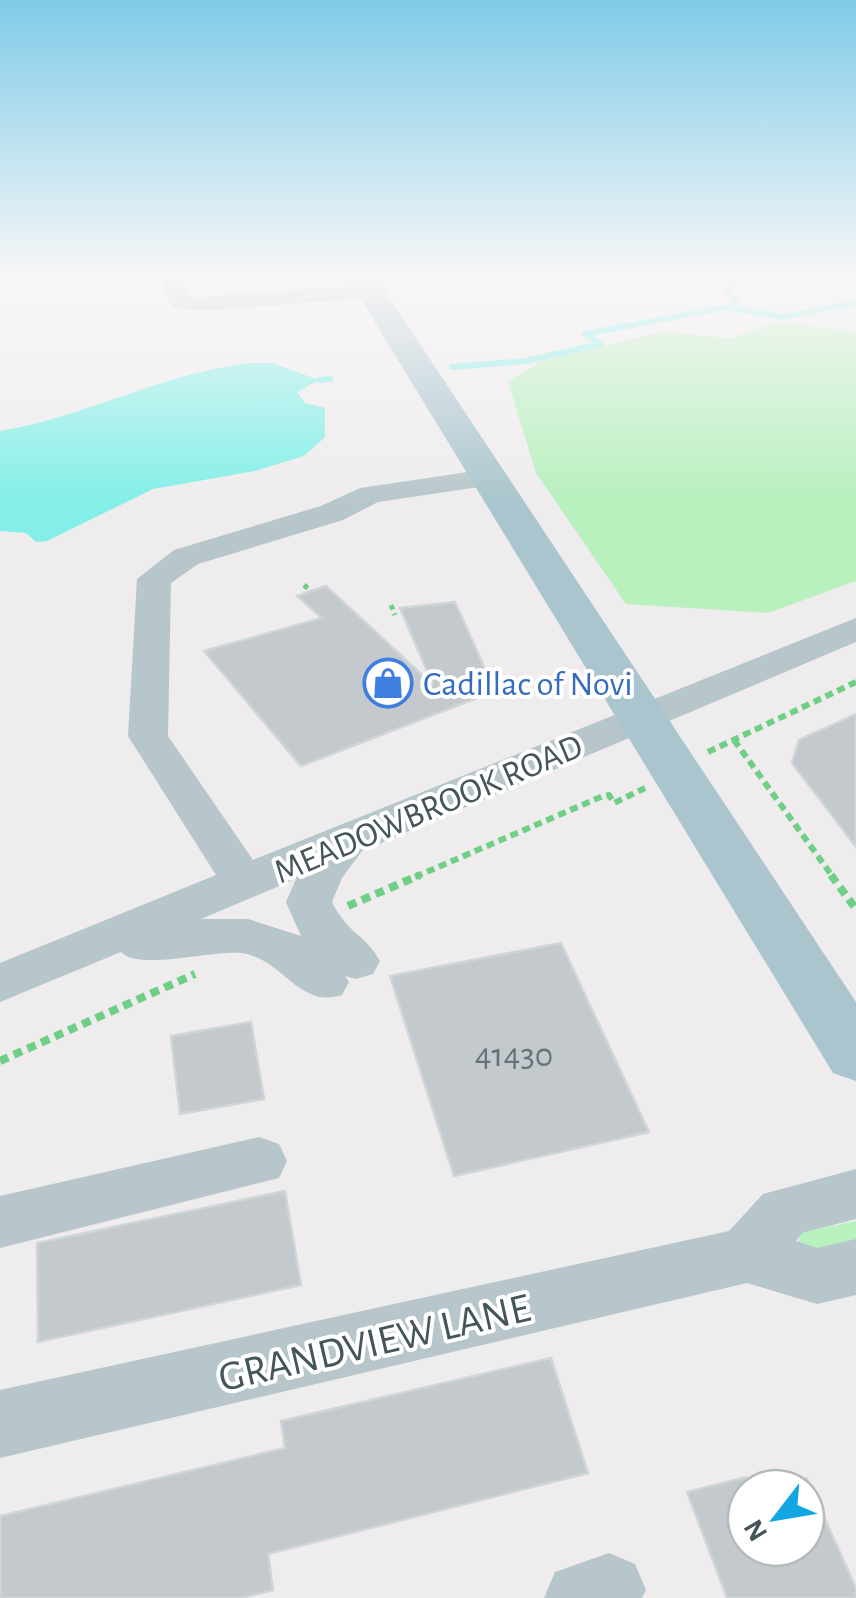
<svg xmlns="http://www.w3.org/2000/svg" width="856" height="1598" viewBox="0 0 856 1598" font-family="'Alegreya Sans',sans-serif">
<rect width="100%" height="100%" fill="#efeced"/>
<!-- green -->
<g fill="#b8f0be">
<path d="M778 322 856 332V581L768 613 626 604 536 473 508 382 543 360 661 332 731 338Z"/>
<path d="M856 1221V1241L810 1252 798 1244 800 1233Z"/>
</g>
<!-- water -->
<path fill="#83efe8" d="M251 363H272L319 380 297 392 305 403 325 408V437L304 456 255 471 153 489 47 541 36 542 26 533 0 531V431C86 417 164 372 251 363Z"/>
<g fill="none" stroke-linecap="round" stroke-linejoin="round">
<!-- stream -->
<g stroke="#83efe8" stroke-width="6">
<path d="M734 278 726 290 738 306"/>
<path d="M452 367 525 361 601 344 585 334 726 307 783 317 856 303"/>
<path d="M319 380 330 379"/>
</g>
</g>
<!-- building -->
<g fill="#c3c9cd" stroke="#d0d5d8" stroke-width="2.5">
<path d="M326 586 433 685 400 608 455 602 495 691 301 766 204 651 322 618 297 596Z"/>
<path d="M856 714V847L792 763 799 740Z"/>
<path d="M561 943 649 1132 454 1176 390 976Z"/>
<path d="M251 1022 264 1099 180 1114 171 1036Z"/>
<path d="M285 1191 301 1285 38 1342 37 1243Z"/>
<path d="M551 1358 588 1473 268 1554 273 1590 241 1598H0V1516L285 1448 281 1421Z"/>
<path d="M746 1477V1548H806V1477L856 1588V1598H727L687 1492Z"/>
</g>
<g fill="none" stroke-linecap="round" stroke-linejoin="round">
<!-- path-far2 -->
<g stroke="#6fcf86" stroke-width="5" stroke-dasharray="5 4" stroke-linecap="butt">
<path d="M304 585 311 591"/>
<path d="M391 605 395 615"/>
</g>
<!-- path-far1 -->
<g stroke="#6fcf86" stroke-width="6" stroke-dasharray="8 5" stroke-linecap="butt">
<path d="M734 740 833 877"/>
<path d="M708 752 856 682"/>
<path d="M415 877 603 796 609 795 614 803 645 788"/>
</g>
<!-- path -->
<g stroke="#6fcf86" stroke-width="8" stroke-dasharray="9 6" stroke-linecap="butt">
<path d="M831 875 856 909"/>
<path d="M348 906 420 875"/>
<path d="M0 1061 195 974"/>
</g>
<!-- minor -->
<g fill="#b7c6ca" fill-rule="evenodd">
<path d="M161 278H181L188 296 200 297 370 284 381 291 370 298 200 311 171 307Z"/>
<path d="M488 469 503 478 499 484 378 502 343 520 198 564 171 583 168 736 253 860 856 618V642L362 851 342 878 332 902C347 933 366 935 380 961L373 974 356 979 345 976 349 982 342 995C298 1009 283 958 241 953 212 950 137 971 121 952L0 1002V963L216 875 128 736 137 579 174 550 321 506 360 488ZM296 879 286 902 301 936 248 919H201Z"/>
<path d="M259 1137 279 1144 287 1161 279 1178 0 1248V1196Z"/>
<path d="M856 1169V1219L802 1233 796 1241 817 1248 856 1239V1295L817 1304 747 1283 0 1458V1390L729 1231 763 1194Z"/>
<path d="M609 1553 635 1564 646 1590 642 1598H544L555 1572Z"/>
</g>
<!-- major -->
<path fill="#aac5cd" fill-rule="evenodd" d="M348 278H376L856 1002V1081L833 1073Z"/>
</g>
<!-- sky -->
<linearGradient id="sky" x2="0" y2="1"><stop stop-color="#7fcce8"/><stop offset="0.55" stop-color="#f8f6f7"/><stop offset="1" stop-color="#f8f6f7" stop-opacity="0"/></linearGradient>
<rect width="856" height="502" fill="url(#sky)"/>
<!-- icons -->
<defs>
<g id="shop-ring" transform="scale(2.5)"><circle r="9.5" fill="#fff" stroke="#3f7fe0" stroke-width="1.5"/><path d="M-5-2.5h2.3a2.7 3.5 0 0 1 5.4 0H5L5.5 6h-11ZM-1.5-2.5h3a1.5 2.3 0 0 0-3 0Z" fill="#3f7fe0"/></g>
</defs>
<g fill-rule="evenodd">
<use href="#shop-ring" x="388" y="683"/>
</g>
<g text-anchor="middle" stroke-width="8" stroke-linejoin="round" paint-order="stroke">
<!-- shop labels -->
<g font-size="35" fill="#366cbe" stroke="#fff" text-anchor="start">
<text x="423" y="695">Cadillac of Novi</text>
</g>
<!-- street labels -->
<g font-size="35" fill="#44565a" stroke="#fff">
<text transform="translate(428 808) rotate(-23)" y="12">MEADOWBROOK ROAD</text>
</g>
<!-- near-number labels -->
<g font-size="35" fill="#647377">
<text x="514" y="1066">41430</text>
</g>
<!-- near-street labels -->
<g font-size="42" fill="#44565a" stroke="#fff">
<text transform="translate(374 1341) rotate(-13)" y="15">GRANDVIEW LANE</text>
</g>
</g>
<!-- north arrow -->
<g transform="translate(776 1518) rotate(239)"><circle r="48" fill="#ffffff" stroke="#b4bbbd" stroke-width="2.5"/>
<path d="M0-8L18 38L0 25L-18 38Z" fill="#12a6e3"/>
<text y="-15" font-size="28" font-weight="bold" text-anchor="middle" fill="#44565a">N</text>
</g>
</svg>
